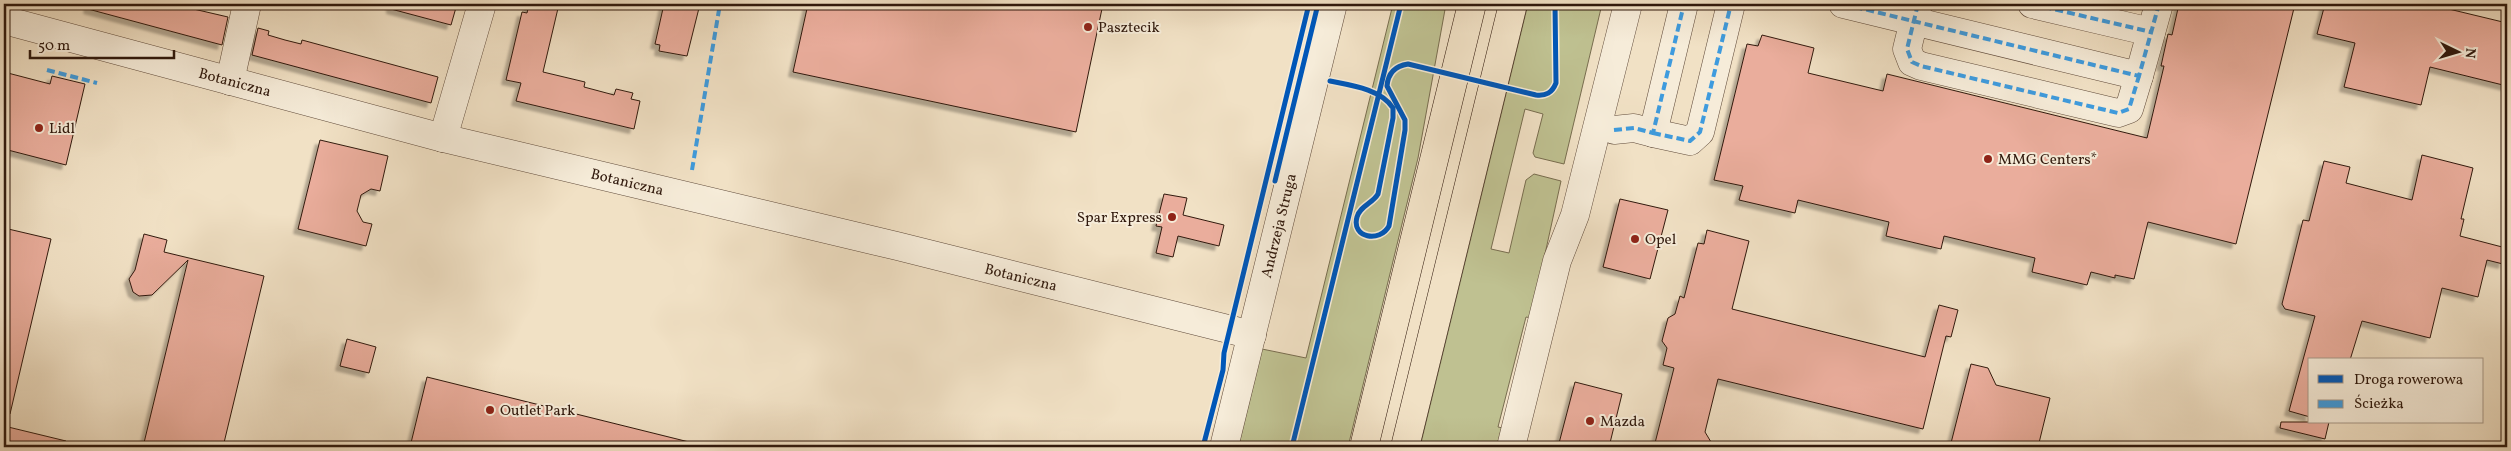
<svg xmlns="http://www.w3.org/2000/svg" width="2511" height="451" viewBox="0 0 2511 451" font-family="Vollkorn,serif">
<defs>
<filter id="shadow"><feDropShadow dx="-4.5" dy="4.5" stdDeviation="1" flood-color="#0004"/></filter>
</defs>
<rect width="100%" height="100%" fill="#f1e1c5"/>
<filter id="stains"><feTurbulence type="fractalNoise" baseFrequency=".004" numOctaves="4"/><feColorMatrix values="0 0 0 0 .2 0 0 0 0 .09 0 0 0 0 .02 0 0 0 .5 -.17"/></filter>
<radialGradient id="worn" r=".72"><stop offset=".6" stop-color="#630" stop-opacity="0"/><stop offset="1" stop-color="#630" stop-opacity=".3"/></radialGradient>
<!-- green -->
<g fill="#bfc191" stroke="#786d4f">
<path d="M1393 4H1446L1418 158 1348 447H1238L1262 349 1306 358Z"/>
<path d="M1528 4H1602L1564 164 1535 157 1533 153 1543 114 1525 109 1491 249 1509 253 1526 180 1534 174 1561 181 1531 318 1526 317 1498 427 1503 428 1498 447H1420Z"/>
</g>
<!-- building -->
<g fill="#eaad9c" stroke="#30190d" filter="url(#shadow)">
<path d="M89 4H172L228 17 222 45 88 9Z"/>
<path d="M391 4H457L451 25 391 9Z"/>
<path d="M529 4H559L543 72 585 82 584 87 614 95 616 89 633 93 631 99 640 101 634 129 516 101 521 83 506 80 522 12 527 13Z"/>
<path d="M664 4H700L687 56 659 51 660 45 655 44Z"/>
<path d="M808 4H1103L1076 132 793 72Z"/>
<path d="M2179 4H2295L2236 244 2148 222 2134 279 2115 275V278L2091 272 2087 285 2032 272 2035 258 1944 236 1941 249 1886 236 1889 222 1798 200 1795 213 1739 200 1743 186 1714 180 1747 44 1758 46 1762 35 1814 48 1808 73 1883 91 1887 74 2147 138 2164 66H2161L2168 34 2172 35Z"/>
<path d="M2325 4H2428L2507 23V86L2430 67 2421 105 2344 87 2355 43 2317 34Z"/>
<path d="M258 28 269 31 268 35 285 40 301 44 302 40 438 77 431 103 252 55Z"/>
<path d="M4 72 50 84 52 76 85 84 66 165 4 149Z"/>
<path d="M320 140 388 156 380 191 371 189 361 195 357 211 363 222 372 224 366 246 298 229Z"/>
<path d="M2422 155 2473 168 2461 219H2464L2460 236 2506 248 2503 264 2487 260 2478 297 2442 288 2430 338 2362 321 2350 360H2310V417L2289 411 2315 316 2285 309 2282 304 2303 220 2309 221 2324 161 2350 167 2346 183 2412 200Z"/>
<path d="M1164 194 1187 198 1183 215 1224 225 1219 246 1178 236 1173 257 1156 253 1162 227 1156 226Z"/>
<path d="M1620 199 1668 210 1650 279 1603 267Z"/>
<path d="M4 228 51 239 10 414 4 413Z"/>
<path d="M1707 230 1749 241 1732 309 1925 357 1939 305 1958 310 1951 337 1946 336 1923 429 1718 379 1705 432 1714 447H1654L1674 368 1663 365 1667 348 1662 341 1668 318 1675 314 1680 296 1684 298 1698 243 1704 244Z"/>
<path d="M144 234 167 240 164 252 264 276 223 447H143L188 260 152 295 139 296 133 292 129 279 135 270Z"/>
<path d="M347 339 376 347 369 373 340 366Z"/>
<path d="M1971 364 1988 368 1996 385 2050 398 2038 447H1950Z"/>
<path d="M427 377 689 442 688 447H410Z"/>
<path d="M1575 382 1622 394 1609 447H1558Z"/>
<path d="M2281 422H2329L2325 439 2280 428Z"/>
<path d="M4 426 66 441 65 447H4Z"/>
</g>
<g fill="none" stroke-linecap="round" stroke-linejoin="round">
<!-- minor casing -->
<g stroke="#604b3b" stroke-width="29">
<g id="minor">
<path d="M1843 4 2139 76 2159 4"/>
<path d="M1918 4 1907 49 1912 62 1921 66 2118 113 2129 109 2139 76"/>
<path d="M2032 4 2151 32"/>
<path id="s1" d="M4 20 443 138 897 246 1252 335"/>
<path d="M230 81 247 4"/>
<path d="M1614 130 1634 128 1653 133 1684 4"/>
<path d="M1653 133 1690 141 1700 132 1731 4"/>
<path d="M443 138 482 4"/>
<path id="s2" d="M1224 447 1333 4"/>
<path d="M1511 447 1557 261 1575 215 1628 4"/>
</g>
</g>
<!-- major casing -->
<g stroke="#30190d" stroke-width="29">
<g id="major">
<path d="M1364 447 1472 4"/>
<path d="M1405 447 1513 4"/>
</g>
</g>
<!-- minor -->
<use href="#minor" stroke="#f6ecd9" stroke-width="28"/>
<!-- major -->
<use href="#major" stroke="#f1e1c5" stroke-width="28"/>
<!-- quiet -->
<g stroke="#3e9bde" stroke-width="4" stroke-dasharray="8 4" stroke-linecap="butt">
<path d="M1843 4 2139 76 2159 4"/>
<path d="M1918 4 1907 49 1912 62 1921 66 2118 113 2129 109 2139 76"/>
<path d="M2032 4 2151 32"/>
<path d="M47 70 97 83"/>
<path d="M1614 130 1634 128 1653 133 1684 4"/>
<path d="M1653 133 1690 141 1700 132 1731 4"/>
<path d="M692 170 720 4"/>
</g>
<!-- cycleway casing -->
<g stroke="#f6ecd9" stroke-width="8">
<g id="cycleway">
<path d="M1330 81C1350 85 1381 89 1393 108V118L1378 194C1373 203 1360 206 1357 217 1351 238 1380 243 1389 226L1405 130V120L1387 86C1388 73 1395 66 1408 64L1536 95C1546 96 1552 93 1556 83L1555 4"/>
<path d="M1275 181 1318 4"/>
<path d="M1203 447 1223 370 1224 353 1309 4"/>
<path d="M1292 447 1401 4"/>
</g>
</g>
<!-- cycleway -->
<use href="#cycleway" stroke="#0057b8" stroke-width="5"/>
</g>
<!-- markers -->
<g fill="#8f2418" stroke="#f6ecd9" stroke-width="2">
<circle cx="1088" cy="27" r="5"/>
<circle cx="39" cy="128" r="5"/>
<circle cx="1988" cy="159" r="5"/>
<circle cx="1172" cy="217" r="5"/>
<circle cx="1635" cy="239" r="5"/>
<circle cx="490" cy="410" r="5"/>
<circle cx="1590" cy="421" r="5"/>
</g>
<g text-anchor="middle" stroke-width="4" stroke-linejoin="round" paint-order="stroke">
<!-- poi labels -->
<g font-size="15" fill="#30190d" stroke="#f6ecd9" text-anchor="start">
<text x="1098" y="32">Pasztecik</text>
<text x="49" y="133">Lidl</text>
<text x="1998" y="164">MMG Centers*</text>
<text x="1162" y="222" text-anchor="end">Spar Express</text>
<text x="1645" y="244">Opel</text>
<text x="500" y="415">Outlet Park</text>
<text x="1600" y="426">Mazda</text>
</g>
<!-- street labels -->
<g font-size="15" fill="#30190d" stroke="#f6ecd9">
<text dy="5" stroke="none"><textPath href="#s1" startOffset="239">Botaniczna</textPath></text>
<text dy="5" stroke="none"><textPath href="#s1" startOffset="644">Botaniczna</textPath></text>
<text dy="5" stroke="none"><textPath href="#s2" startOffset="228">Andrzeja Struga</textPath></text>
<text dy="5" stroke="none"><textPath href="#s1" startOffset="1049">Botaniczna</textPath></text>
</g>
</g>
<!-- margin -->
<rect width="2511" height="451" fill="none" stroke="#f1e1c5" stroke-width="20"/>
<rect x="5" y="5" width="2501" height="441" fill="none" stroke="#30190d" stroke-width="2.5"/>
<rect x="10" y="10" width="2491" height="431" fill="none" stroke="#30190d"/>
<!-- legend -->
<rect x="2308" y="358" width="175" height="65" fill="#f6ecd9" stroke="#a79887"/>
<rect x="2318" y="375" width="25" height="8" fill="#0057b8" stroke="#a79887"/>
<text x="2354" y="384" font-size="15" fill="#30190d">Droga rowerowa</text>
<rect x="2318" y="400" width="25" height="8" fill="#3e9bde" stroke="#a79887"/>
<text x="2354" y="408" font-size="15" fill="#30190d">Ścieżka</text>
<!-- north arrow -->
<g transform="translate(2458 52) rotate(95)" stroke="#f6ecd9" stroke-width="4" paint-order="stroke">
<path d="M0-4L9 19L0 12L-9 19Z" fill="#30190d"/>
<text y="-8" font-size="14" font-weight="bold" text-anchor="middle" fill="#30190d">N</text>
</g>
<!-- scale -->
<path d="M30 50v8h144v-8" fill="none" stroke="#30190d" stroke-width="2.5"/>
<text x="38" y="50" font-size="15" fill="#30190d" stroke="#f6ecd9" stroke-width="4" paint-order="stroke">50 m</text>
<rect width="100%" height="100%" filter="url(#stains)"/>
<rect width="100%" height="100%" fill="url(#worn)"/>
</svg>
